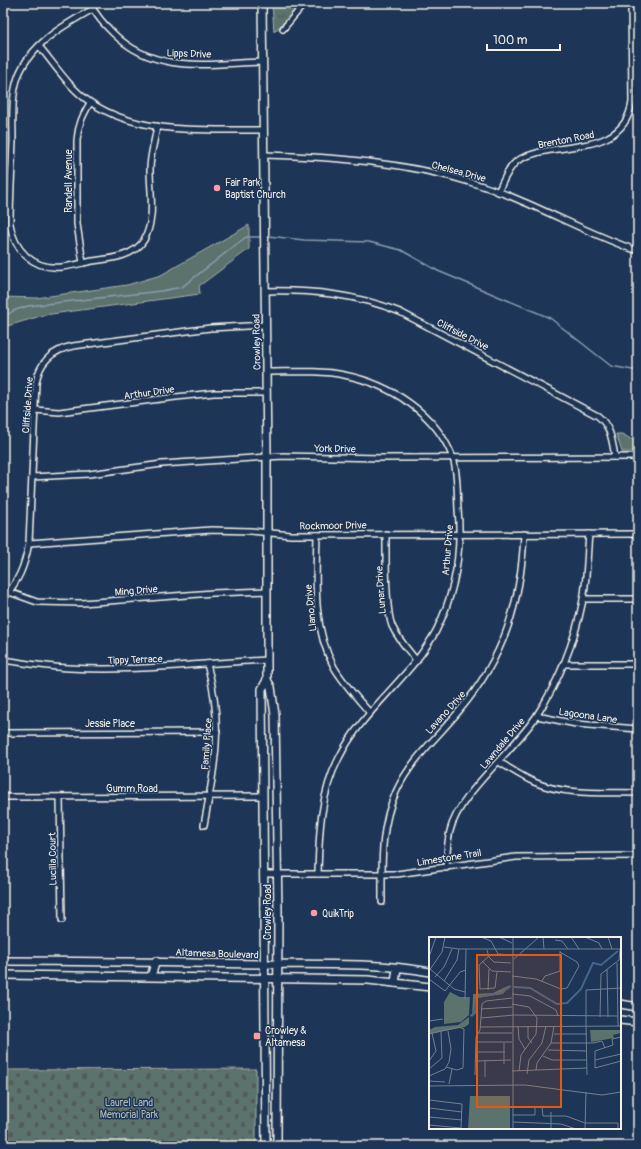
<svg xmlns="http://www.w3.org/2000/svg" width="641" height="1149" viewBox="0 0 641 1149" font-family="Pangolin,sans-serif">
<defs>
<pattern id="cemetery-stones" width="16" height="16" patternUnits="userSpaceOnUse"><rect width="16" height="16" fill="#5c726d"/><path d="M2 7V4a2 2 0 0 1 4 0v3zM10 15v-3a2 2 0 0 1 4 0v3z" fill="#525b58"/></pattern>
<pattern id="park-tufts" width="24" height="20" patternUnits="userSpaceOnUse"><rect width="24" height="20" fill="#5c726d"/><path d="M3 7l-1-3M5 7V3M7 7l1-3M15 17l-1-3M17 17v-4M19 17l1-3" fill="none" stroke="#525b58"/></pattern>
</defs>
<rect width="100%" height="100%" fill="#1d3557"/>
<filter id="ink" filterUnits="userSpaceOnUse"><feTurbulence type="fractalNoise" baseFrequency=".025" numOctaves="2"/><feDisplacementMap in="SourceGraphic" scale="8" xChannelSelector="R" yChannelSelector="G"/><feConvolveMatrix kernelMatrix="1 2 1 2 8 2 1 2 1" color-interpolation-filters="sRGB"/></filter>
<g filter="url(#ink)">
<!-- green -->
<g fill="#5c726d" stroke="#a8b2aa">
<path d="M249 225V249L199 286 200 294 44 315 4 327 3 343V297L36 298 127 285 161 275Z"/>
<path d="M616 434H622L638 443V452H622Z"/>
</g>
<!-- cemetery -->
<path fill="url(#cemetery-stones)" stroke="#a8b2aa" d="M256 1069V1146H3V1070Z"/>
<!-- park -->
<path fill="url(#park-tufts)" stroke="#a8b2aa" d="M272 3H303L274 32Z"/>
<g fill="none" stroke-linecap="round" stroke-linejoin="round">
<!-- stream -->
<g stroke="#8b9eb0" stroke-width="1.5">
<path d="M268 236 304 240 369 242 401 250 438 271 550 318 611 366 638 371"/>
<path d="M3 318 13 311 28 306 161 291 182 287 246 237H262"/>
</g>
<!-- street casing -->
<g stroke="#f4f1e8" stroke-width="8">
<g id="street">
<path d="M90 3C96 16 104 24 114 34 156 75 210 63 263 62"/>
<path d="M93 9C64 25 30 44 18 77 11 97 13 121 13 141 12 169 10 196 10 224 14 250 33 270 62 267 72 266 82 263 92 261 109 259 134 257 144 240 156 218 150 193 150 169 150 155 155 140 157 126"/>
<path d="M283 29 305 3"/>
<path d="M39 46C55 65 69 88 90 102 140 136 206 129 263 130"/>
<path d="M264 155C334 157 405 162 473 183 530 200 582 232 638 251"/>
<path d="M498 192C503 182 508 168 517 161 524 156 533 154 540 152 576 144 625 149 632 102L631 3"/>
<path d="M83 263 77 224V140C78 125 83 115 90 103"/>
<path d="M265 291C312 290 356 294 400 312L598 416C611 427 612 440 615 457"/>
<path d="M266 372C292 372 319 370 344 375 390 384 436 413 453 458 458 474 457 493 458 509 462 551 455 593 436 631 410 679 363 709 339 758 320 794 319 834 318 874"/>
<path d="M35 410 59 412 176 397 214 393H266"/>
<path d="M32 477 89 474 162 464 283 456 382 458 638 457"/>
<path d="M386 534C386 556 385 608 392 626 398 639 408 650 417 661"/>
<path d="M317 535C316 579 312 627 334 667 344 684 357 698 370 713"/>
<path d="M29 543 211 530 251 531 291 535 638 534"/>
<path d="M9 592 37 602 82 603 213 593 267 591"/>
<path d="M583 599H638"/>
<path d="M3 600C19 579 24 569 29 543L36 383C39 362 53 350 73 346L210 328 265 325"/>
<path d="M3 660C25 663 47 667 69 668 135 672 201 663 267 660"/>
<path d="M563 664H638"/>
<path d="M537 716 576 724 638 729"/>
<path d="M3 733 217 732"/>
<path d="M499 762C511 769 522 777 534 782 566 796 604 792 638 793"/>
<path d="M3 797 262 796"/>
<path d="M60 797 62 920"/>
<path d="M204 825C215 766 224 725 207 664"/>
<path d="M446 868C447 856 447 843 450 831 459 793 514 751 537 715 559 681 575 640 583 600 587 579 587 556 589 534"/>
<path d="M263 874H397L516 857 638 856"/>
<path d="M382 902C382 864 380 827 396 792 411 759 437 738 459 711 504 658 521 603 524 534"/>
</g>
</g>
<!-- secondary casing -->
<g stroke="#f4f1e8" stroke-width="10">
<g id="secondary">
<path d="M262 3 267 458V680L262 689 266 1146"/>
<path d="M267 680 271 687 275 715 278 911 277 1146"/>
<path d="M3 961C90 961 177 963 264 964 319 965 375 962 430 972"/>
<path d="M3 975 368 980 430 987"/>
<path d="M151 976 156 961"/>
<path d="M395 983 397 968"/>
<path d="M620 1004 638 1007"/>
<path d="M620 1020 638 1022"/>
</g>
</g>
<!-- street -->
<use href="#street" stroke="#1d3557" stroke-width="5"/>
<!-- secondary -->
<use href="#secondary" stroke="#1d3557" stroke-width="7"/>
</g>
</g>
<!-- markers -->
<g fill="#ff9aa2" stroke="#1d3557" stroke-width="1.5">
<circle cx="217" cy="188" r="4"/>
<circle cx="314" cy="913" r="4"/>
<rect x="253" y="1032" width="8" height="8" rx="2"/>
</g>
<g text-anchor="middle" stroke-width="3" stroke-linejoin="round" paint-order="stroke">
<!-- street labels -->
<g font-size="10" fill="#f4f1e8" stroke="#1d3557">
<text transform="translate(189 53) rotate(2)" y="4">Lipps Drive</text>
<text transform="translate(566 139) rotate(-11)" y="4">Brenton Road</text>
<text transform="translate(459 171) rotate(15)" y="4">Chelsea Drive</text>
<text transform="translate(68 181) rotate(-90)" y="4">Randell Avenue</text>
<text transform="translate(463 334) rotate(27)" y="4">Cliffside Drive</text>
<text transform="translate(256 342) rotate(-91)" y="4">Crowley Road</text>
<text transform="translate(149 392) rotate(-8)" y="4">Arthur Drive</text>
<text transform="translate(27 405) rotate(-86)" y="4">Cliffside Drive</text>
<text transform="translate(335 448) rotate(1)" y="4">York Drive</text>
<text transform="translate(333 525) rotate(-1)" y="4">Rockmoor Drive</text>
<text transform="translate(447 550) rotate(-85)" y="4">Arthur Drive</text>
<text transform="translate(136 590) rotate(-5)" y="4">Ming Drive</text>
<text transform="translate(380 590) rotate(-94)" y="4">Lunar Drive</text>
<text transform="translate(310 608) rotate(-96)" y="4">Llano Drive</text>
<text transform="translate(135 659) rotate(-2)" y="4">Tippy Terrace</text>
<text transform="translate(445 712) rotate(-48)" y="4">Lavano Drive</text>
<text transform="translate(588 715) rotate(8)" y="4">Lagoona Lane</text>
<text x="110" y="727">Jessie Place</text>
<text transform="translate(502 743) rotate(-50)" y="4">Lawndale Drive</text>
<text transform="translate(206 744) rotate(-86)" y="4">Family Place</text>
<text x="132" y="792">Gumm Road</text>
<text transform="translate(449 857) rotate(-9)" y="4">Limestone Trail</text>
<text transform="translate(52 859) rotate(-91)" y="4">Lucilla Court</text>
<text transform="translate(267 912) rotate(-90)" y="4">Crowley Road</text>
<text transform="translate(217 953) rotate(2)" y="4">Altamesa Boulevard</text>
</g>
<!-- poi labels -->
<g font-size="10" fill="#f4f1e8" stroke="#1d3557" text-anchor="start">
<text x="225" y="186">Fair Park<tspan x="225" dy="12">Baptist Church</tspan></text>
<text x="322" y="917">QuikTrip</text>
<text x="265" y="1034">Crowley &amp;<tspan x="265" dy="12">Altamesa</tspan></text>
</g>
<!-- park labels -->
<g font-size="10" fill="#b7beb7" stroke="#1d3557">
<text x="129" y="1106">Laurel Land<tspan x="129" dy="12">Memorial Park</tspan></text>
</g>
</g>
<!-- overview -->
<g transform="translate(429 937)">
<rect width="192" height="192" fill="#1d3557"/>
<path d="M81 48 74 57 48 61 47 76 43 80 44 57 64 56ZM161 93H192V96L184 98 185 101 162 105Z" fill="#5c726d"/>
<path d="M41 159H81V192H39Z" fill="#5c726d"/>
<path d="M21 55 31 60H41L40 78 32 85 15 87V65ZM40 80V87L36 90 0 97V93L6 90 29 88Z" fill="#5c726d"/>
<path fill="none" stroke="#45668b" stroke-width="2" d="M85 50 101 51 128 67 138 66 152 52 164 26 172 28 189 14M41 79 45 77 48 60 72 56 82 49"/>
<path fill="none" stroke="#738091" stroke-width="1" d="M52 0 62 4 69 17 82 18M70 0 83 6M114 0 115 12M142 0 150 12M156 0 170 6 173 12M179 0 183 12M126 3 133 4 139 12M15 10 30 12H192M58 13 60 20 65 25 82 26M60 19 50 28 51 52 66 51 68 35M0 20 7 0M85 22 110 0M53 24 63 34 82 35M188 26 189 89M1 32 25 52 36 55M178 32 179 80M0 34 13 15 16 0M83 39 107 42 132 52 138 51 150 29 148 25 131 15M6 40 15 30 23 12M0 42 16 54 31 35 37 33M15 44 28 23 30 12M113 44 116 39 131 34V14M59 53 60 32M83 57 101 59 127 73 129 79M36 62 37 12M83 67 100 70 108 81 107 97 92 118 90 134M52 72 83 70M171 80 172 37 190 23 191 12M52 81 85 78 189 79M0 84 14 82M89 89 90 102 96 112M99 89V101L103 106M157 89V53L192 51M157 89 158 138M51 90 192 89M49 96H83M0 97 30 90 35 92 34 131 28 133 17 130M125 97H158M192 100 183 102 184 108 166 114V131L192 124M48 105H83M122 106H164L173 104 176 111M119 113 158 114M47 115H76M114 119 123 123H158M56 123V140M166 123 192 117M0 124 7 114 3 96M47 124 82 123M75 127V106M0 132 13 121 12 95M107 133 108 126 122 106 125 89M83 134 158 131M98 137 100 123 113 106 117 89M46 138 47 100 51 93 53 67 57 64 83 61M0 139 16 132 20 125 22 112 19 94M0 144 16 145M20 147 23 132M0 149 96 148 173 158 192 155M0 163 33 167 32 192M84 170H113L114 179H137L156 186H189V192M0 171 33 175M84 178H106V170M84 178V0M0 180 33 183M84 185 132 187 147 192M0 188 32 191M84 192V177M122 192V175M156 192 157 155"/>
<path fill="#e8590c" fill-opacity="0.15" stroke="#e8590c" stroke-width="2" d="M48 18H132V170H48Z"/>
<rect width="192" height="192" fill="none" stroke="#f4f1e8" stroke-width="2"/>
</g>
<!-- margin -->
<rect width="641" height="1149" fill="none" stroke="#1d3557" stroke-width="16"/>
<rect x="8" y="8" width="625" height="1133" fill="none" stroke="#f4f1e8" stroke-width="1.5" filter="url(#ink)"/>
<!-- scale -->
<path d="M487 44v6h73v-6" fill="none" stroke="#f4f1e8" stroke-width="2"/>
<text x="493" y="44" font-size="12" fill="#f4f1e8" stroke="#1d3557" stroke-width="3" paint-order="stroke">100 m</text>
</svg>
